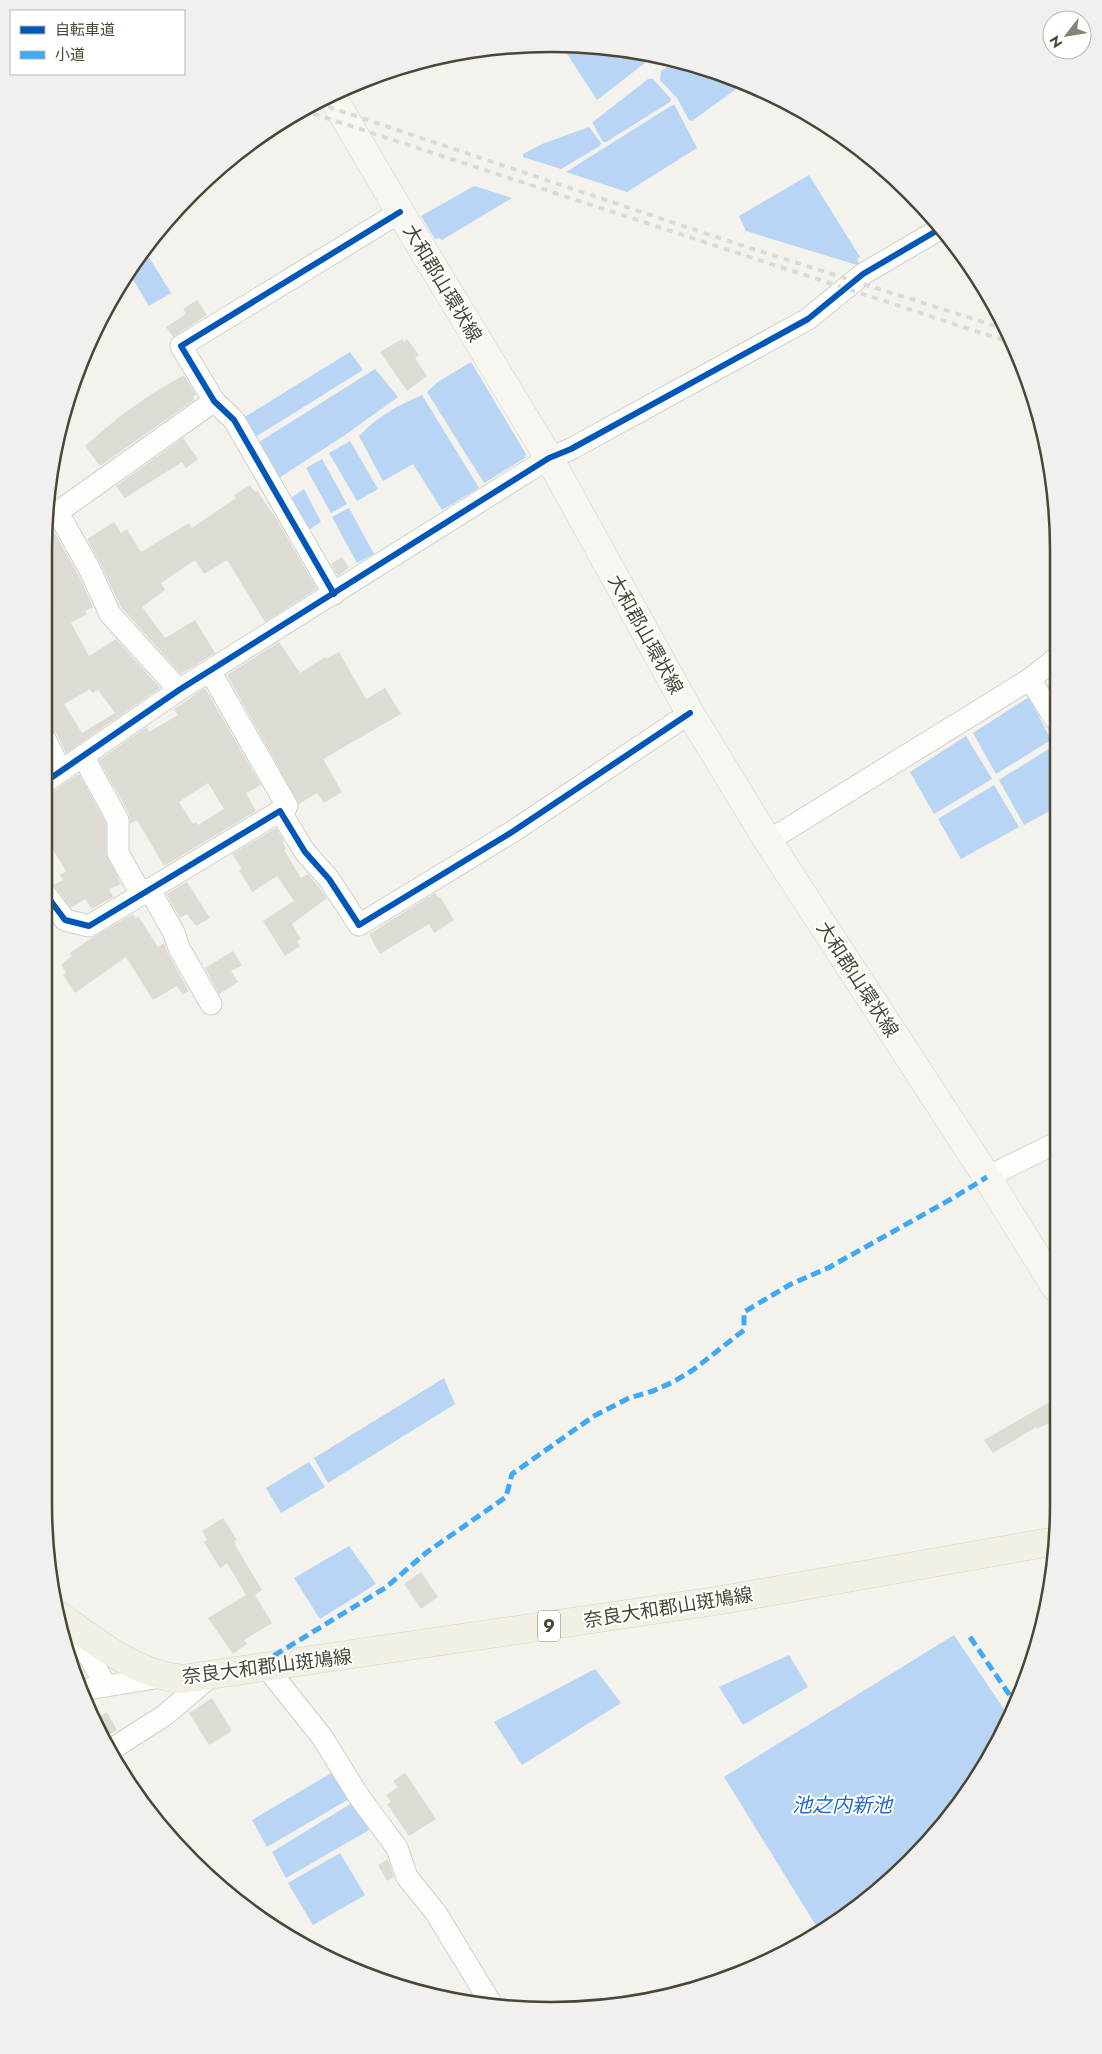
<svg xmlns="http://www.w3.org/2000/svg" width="1102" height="2054" viewBox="0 0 1102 2054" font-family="Jost,'Noto Sans JP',sans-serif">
<rect width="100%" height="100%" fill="#f3f2ec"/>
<!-- water -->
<g fill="#b8d5f5">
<path d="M584 45 654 56 597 100 562 46Z"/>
<path d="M678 60 683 61 743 84 692 121 689 120 677 98 660 80 661 71Z"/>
<path d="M648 79H653L671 99 670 102 606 142H603L593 124V122Z"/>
<path d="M674 104 697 148 627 192 566 172Z"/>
<path d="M589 127 601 143 600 146 561 169 523 157V154L542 144Z"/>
<path d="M809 175 860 257 857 259 860 266 746 231 739 216Z"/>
<path d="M474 186 512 198 442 240 439 238 435 239 421 216Z"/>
<path d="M144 249 171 293 149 306 129 273Z"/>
<path d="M350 352 363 370 257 436 243 418Z"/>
<path d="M471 362 526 454 525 458 484 483 427 392 438 382Z"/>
<path d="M375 369 398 397 345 435 279 478 256 444Z"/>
<path d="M422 395 479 488 442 510 413 464 383 481 359 436C377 417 398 405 422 395Z"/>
<path d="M350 441 378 489 357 501 329 453Z"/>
<path d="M322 459 347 504 331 513 306 468Z"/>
<path d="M304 489 321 522 307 531 291 498Z"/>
<path d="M349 508 374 554 357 563 332 517Z"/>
<path d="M1029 697 1051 740 996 774 973 733Z"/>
<path d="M966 736 992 779 934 814 910 772Z"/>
<path d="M1055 745V808L1024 825 999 780Z"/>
<path d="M994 785 1019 827 961 859 938 819Z"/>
<path d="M444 1378 455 1404 328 1483 314 1458Z"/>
<path d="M309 1462 325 1487 281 1513 266 1488Z"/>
<path d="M349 1546 376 1584 320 1619 294 1578Z"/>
<path d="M954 1635 1010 1718 1006 1728 953 1812 886 1884 833 1925 820 1932 724 1777Z"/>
<path d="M789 1655 808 1687 743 1725 719 1687Z"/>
<path d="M595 1669 621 1703 522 1765 494 1722Z"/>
<path d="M333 1772 349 1799 267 1847 252 1820Z"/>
<path d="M352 1803 369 1830 286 1878 272 1852Z"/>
<path d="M340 1853 365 1895 313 1925 288 1883Z"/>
</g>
<!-- building -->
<g fill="#dddbd4" fill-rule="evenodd">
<path d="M197 300 207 315 173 337 166 327 186 314 183 309Z"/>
<path d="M402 339 404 342 407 339 419 355 415 358 427 376 407 391 380 352Z"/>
<path d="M184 375 196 395 193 396 194 400 100 466 85 446 119 417 153 393Z"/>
<path d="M183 438 198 459 186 468 182 462 125 498 116 486Z"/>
<path d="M250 485 255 492 257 491 277 520 317 589 265 622 227 560 204 574 195 560 161 583 165 590 142 607 165 638 195 620 215 653 181 674 121 607 101 565 87 539 114 522 121 533 127 529 141 552 189 523 192 528 236 498 234 495Z"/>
<path d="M53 530 79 576 93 607 85 611 87 614 71 623 89 656 116 639 160 688 66 753 56 733 51 728 45 727V533ZM90 689 92 693 98 690 115 713 82 733 64 704Z"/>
<path d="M342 557 349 568 338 576 331 564Z"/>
<path d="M279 642 300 673 325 657 326 659 339 652 366 699 385 688 401 714 323 759 342 792 324 803 317 793 299 804 227 675Z"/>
<path d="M205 688 261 785 246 793 256 811 164 866 137 820 130 824 129 814 99 760 147 727 149 732 178 715 174 709ZM208 783 224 809 198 825 196 822 193 824 179 802Z"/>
<path d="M79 774 106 823V853L121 884 109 889 113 897 92 909 85 899 71 908 54 885 63 880 60 875 66 871 44 835 45 794 52 792Z"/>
<path d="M276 828 284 841 283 842 286 848 284 850 301 878 308 874 327 898 292 924 301 939 297 941 300 946 285 956 263 921 294 901 277 876 252 892 239 870 242 869 232 854Z"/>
<path d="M187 882 210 918 196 926 187 914 180 918 166 894Z"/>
<path d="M435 893 439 898 440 897 454 920 434 933 429 924 380 954 369 934Z"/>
<path d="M133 914 136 918 138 916 158 947 164 943 168 954 189 991 183 995 177 986 153 1000 126 957 75 993 63 975 66 972 61 965 72 956 70 953 90 939Z"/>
<path d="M233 951 242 965 231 971 238 982 219 994 205 968Z"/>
<path d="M1057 1398V1414L1049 1418 1051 1422 1037 1429 1036 1427 993 1453 984 1440Z"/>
<path d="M223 1518 237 1540 234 1541 236 1544 235 1545 262 1590 255 1595 272 1623 244 1640 247 1644 233 1654 208 1618 246 1595 227 1563 220 1568 204 1542 207 1540 202 1531Z"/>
<path d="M421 1572 438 1597 421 1609 404 1584Z"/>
<path d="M212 1698 232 1731 209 1745 189 1713Z"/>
<path d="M107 1712 117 1730 103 1738 95 1719Z"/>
<path d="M405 1773 436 1819 409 1836 387 1804 391 1802 386 1795 398 1787 393 1781Z"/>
<path d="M388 1859 394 1877 387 1881 378 1865Z"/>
</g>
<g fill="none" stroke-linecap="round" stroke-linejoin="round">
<!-- street casing -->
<g stroke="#d1d0c9" stroke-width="23">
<g id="street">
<path d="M58 513 90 570 110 614 179 690"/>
<path d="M45 521 214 401"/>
<path d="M334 594 234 420 214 401 181 346 400 212"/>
<path d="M210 671 287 806 280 811"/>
<path d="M1030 679 1055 719"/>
<path d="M45 739 61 771"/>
<path d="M83 756 118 820V853L141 894"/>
<path d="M45 782 179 690 549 458 571 449 808 319 863 274 938 230"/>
<path d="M768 841 1030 679 1054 660"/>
<path d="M149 889 174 933 179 948 211 1004"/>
<path d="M44 892 65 920 89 926 280 811 305 852 329 879 359 925 512 832 690 713"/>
<path d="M987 1177 1056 1143"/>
<path d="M73 1628 106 1686"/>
<path d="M267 1668 322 1737 358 1795 397 1848 407 1877 436 1913 492 2005"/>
<path d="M81 1690 161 1677"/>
<path d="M109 1751 165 1715 211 1676"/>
</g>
</g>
<!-- secondary casing -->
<g stroke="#d3d1c2" stroke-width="29">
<path id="secondary" d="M332 96 400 212 549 458 690 713 768 841 987 1177 1056 1288"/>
</g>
<!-- primary casing -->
<g stroke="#d8d3b7" stroke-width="29">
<path id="primary" d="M57 1614C95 1641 134 1674 182 1679L722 1600 1056 1541"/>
</g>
<!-- street -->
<use href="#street" stroke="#fdfdfc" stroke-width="21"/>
<!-- secondary -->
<use href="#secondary" stroke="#f7f6f0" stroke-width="28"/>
<!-- primary -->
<use href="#primary" stroke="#f2f0e4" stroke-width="28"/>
<!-- rail -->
<g stroke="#dadad9" stroke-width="4" stroke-dasharray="6 6" stroke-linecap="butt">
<path d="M317 103 722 239 1005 329"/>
<path d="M302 110 1012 343"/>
</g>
<!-- quiet -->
<g stroke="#3fa9f5" stroke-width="5" stroke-dasharray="10 5" stroke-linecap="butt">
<path d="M970 1637 1015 1703"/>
<path d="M267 1668 270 1658 385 1588 427 1552 506 1497 512 1474 594 1416 629 1398 653 1391 673 1382 693 1370 744 1330V1312L791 1284 828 1268 953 1198 987 1177"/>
</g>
<!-- cycleway casing -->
<g stroke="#fff" stroke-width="9">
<g id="cycleway">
<path d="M334 594 234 420 214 401 181 346 400 212"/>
<path d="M45 782 179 690 549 458 571 449 808 319 863 274 938 230"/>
<path d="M44 892 65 920 89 926 280 811 305 852 329 879 359 925 512 832 690 713"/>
</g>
</g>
<!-- cycleway -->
<use href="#cycleway" stroke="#0057b8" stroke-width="6"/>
</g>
<g text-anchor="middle" stroke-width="4" stroke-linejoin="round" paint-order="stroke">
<!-- shield labels -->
<rect fill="#fff" stroke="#817e72" stroke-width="1" x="538" y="1610.5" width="22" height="31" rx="4"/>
<g font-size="18" font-weight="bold" fill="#4b4636">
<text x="549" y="1632">9</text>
</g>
<!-- street labels -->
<g font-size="19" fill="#4b4636" stroke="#fff">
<text transform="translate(443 283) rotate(59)" y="7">大和郡山環状線</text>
<text transform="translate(646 634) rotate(61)" y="7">大和郡山環状線</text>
<text transform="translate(858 979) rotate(57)" y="7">大和郡山環状線</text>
<text transform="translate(668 1607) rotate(-9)" y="7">奈良大和郡山斑鳩線</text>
<text transform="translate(267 1666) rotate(-7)" y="7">奈良大和郡山斑鳩線</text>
</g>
<!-- water labels -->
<g font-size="20" font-style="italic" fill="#2169c5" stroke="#fff">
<text x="842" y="1812">池之内新池</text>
</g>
</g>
<!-- crop -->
<path d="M0 0H1102V2054H0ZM550 52H552A498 498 0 0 1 1050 550V1504A498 498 0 0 1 552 2002H550A498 498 0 0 1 52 1504V550A498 498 0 0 1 550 52Z" fill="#f1f0ef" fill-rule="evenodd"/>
<path fill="none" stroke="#4b4636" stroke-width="2.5" d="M550 52H552A498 498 0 0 1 1050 550V1504A498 498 0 0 1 552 2002H550A498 498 0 0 1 52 1504V550A498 498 0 0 1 550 52Z"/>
<!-- legend -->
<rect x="10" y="10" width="175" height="65" fill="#ffffff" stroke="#b7b5af"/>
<rect x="20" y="26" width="25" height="8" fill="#0057b8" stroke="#b7b5af"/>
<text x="55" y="35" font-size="15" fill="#4b4636">自転車道</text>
<rect x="20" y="51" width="25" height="8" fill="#3fa9f5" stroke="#b7b5af"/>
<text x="55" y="60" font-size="15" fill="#4b4636">小道</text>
<!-- north arrow -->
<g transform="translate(1067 35) rotate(239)"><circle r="24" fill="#ffffff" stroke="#b7b5af"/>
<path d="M0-4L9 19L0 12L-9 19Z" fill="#868276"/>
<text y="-8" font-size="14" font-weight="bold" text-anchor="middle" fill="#4b4636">N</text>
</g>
</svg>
